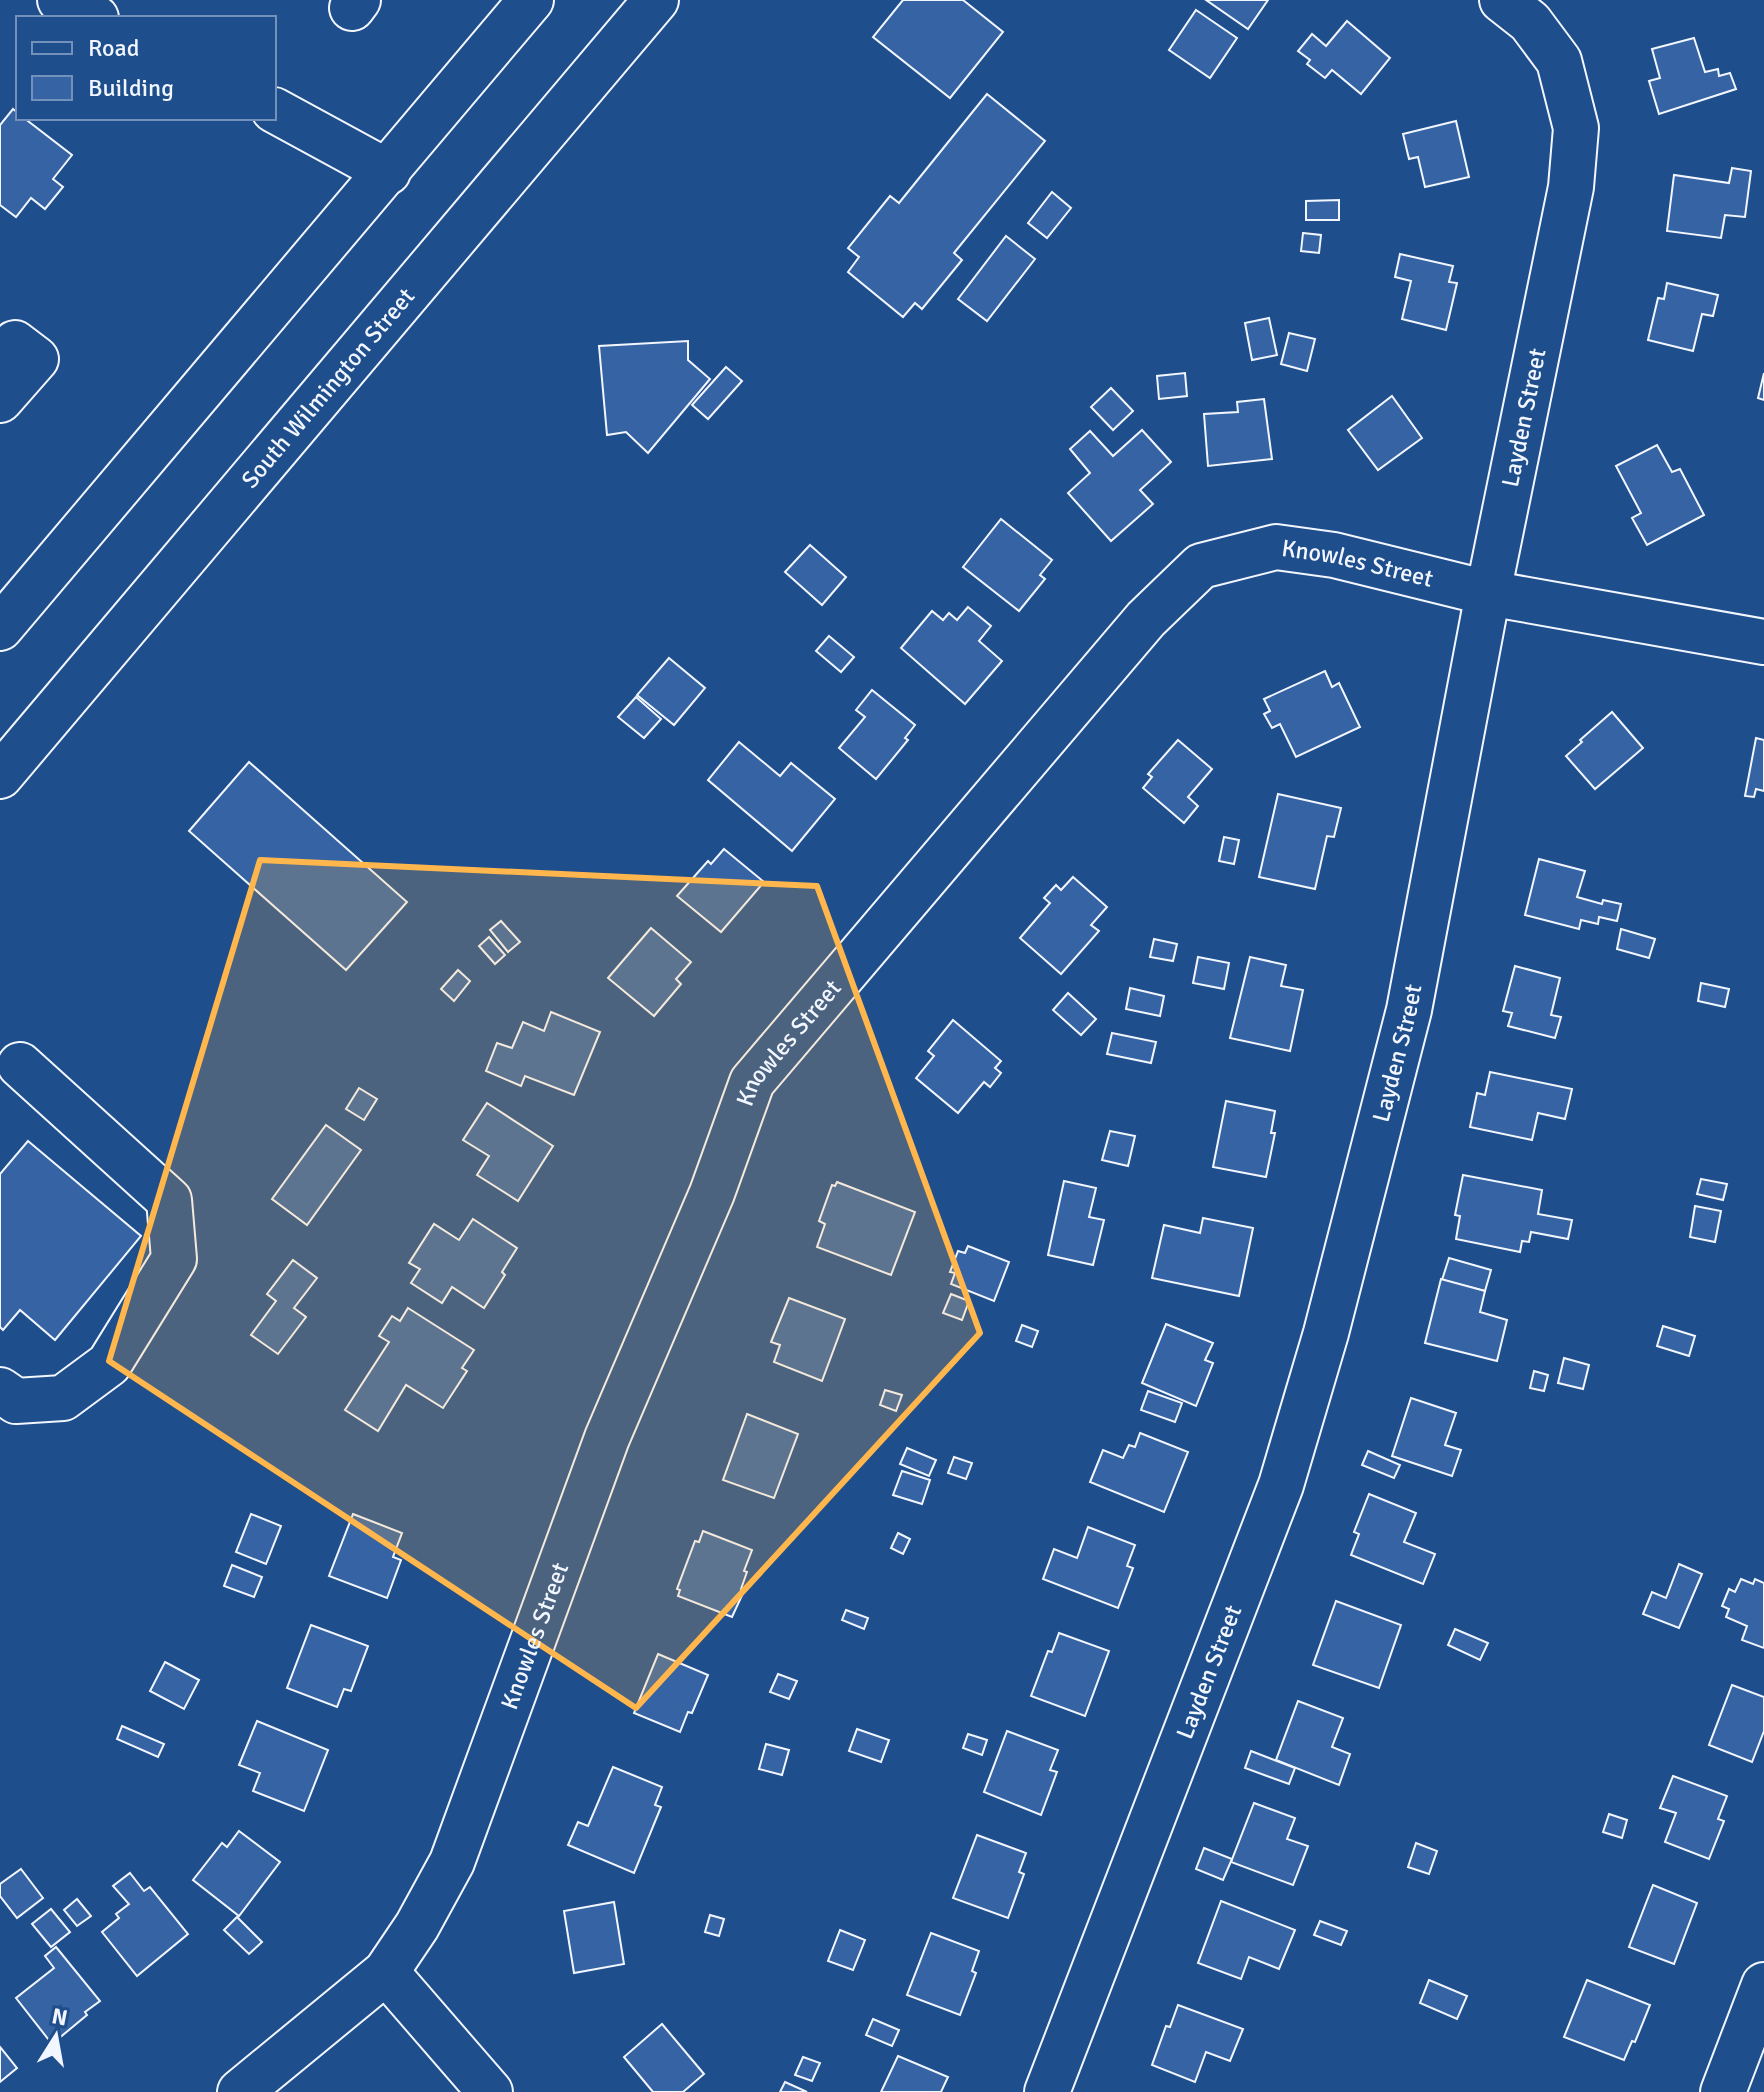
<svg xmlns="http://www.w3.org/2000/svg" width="1764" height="2092" viewBox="0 0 1764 2092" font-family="Signika,sans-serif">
<rect width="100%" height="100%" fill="#1f4e8c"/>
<!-- building -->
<g fill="#3563a3" stroke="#f2f6ff" stroke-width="2">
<path d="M903 0H963L1003 32 950 98 873 37Z"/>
<path d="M1206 0H1268L1248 29Z"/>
<path d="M1196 10 1237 38 1210 78 1169 50Z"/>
<path d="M1347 21 1390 58 1361 94 1332 70 1325 78 1307 64 1310 60 1298 51 1312 34 1326 46Z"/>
<path d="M1694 38 1705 72 1718 69 1719 76 1730 73 1736 89 1659 114 1649 81 1660 78 1652 49Z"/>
<path d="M987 94 1045 141 954 253 962 260 922 309 915 303 903 317 848 272 859 257 848 248 890 196 899 203Z"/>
<path d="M13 109 18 113V118H24L72 155 53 179 63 187 45 209 31 198 16 217 0 205V125Z"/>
<path d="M1456 121 1469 177 1425 187 1418 157 1409 159 1403 134Z"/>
<path d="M1732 168 1751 171 1745 217 1725 215 1721 238 1667 231 1674 175 1729 183Z"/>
<path d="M1052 192 1071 208 1047 238 1028 223Z"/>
<path d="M1339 200V220H1306V201Z"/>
<path d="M1303 233 1321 235 1319 253 1301 251Z"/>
<path d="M1006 236 1035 259 987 321 958 299Z"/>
<path d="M1400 254 1453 266 1449 282 1457 283 1446 330 1402 319 1411 281 1395 277Z"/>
<path d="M1667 283 1718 295 1713 316 1702 314 1693 351 1648 340 1658 298 1664 299Z"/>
<path d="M1269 318 1277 355 1252 360 1245 323Z"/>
<path d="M1289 333 1315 339 1307 371 1281 364Z"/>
<path d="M688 341V360L710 379 648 453 626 432 607 435 599 346Z"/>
<path d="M726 367 742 381 708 419 692 405Z"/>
<path d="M1185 373 1187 396 1159 399 1157 376Z"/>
<path d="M1764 373V400L1758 398Z"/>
<path d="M1111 388 1133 411 1113 430 1091 407Z"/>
<path d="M1392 396 1422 438 1378 470 1348 430Z"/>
<path d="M1264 399 1272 459 1208 466 1204 414 1238 412 1237 402Z"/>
<path d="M1142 430 1171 462 1140 490 1153 504 1111 541 1068 493 1090 473 1070 449 1090 431 1113 456Z"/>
<path d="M1657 445 1672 472 1680 469 1704 515 1647 545 1632 518 1641 513 1616 466Z"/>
<path d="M1001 519 1052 560 1040 575 1045 579 1019 611 963 567Z"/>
<path d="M810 545 846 577 822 605 785 572Z"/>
<path d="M968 607 991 626 979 641 1002 661 965 704 901 648 932 611 943 620 949 613 957 620Z"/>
<path d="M829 636 854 657 841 672 816 651Z"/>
<path d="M669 658 705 688 674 725 637 695Z"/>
<path d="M1325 671 1332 687 1339 683 1360 727 1296 757 1280 724 1272 728 1264 714 1270 711 1264 699Z"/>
<path d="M872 690 915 725 905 738 908 740 876 779 839 748 865 717 856 710Z"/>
<path d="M636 697 661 719 644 738 618 717Z"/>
<path d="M1612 712 1643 748 1595 789 1566 756 1582 742 1580 740Z"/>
<path d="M1756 738 1764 740V791L1756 789 1754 797 1745 796Z"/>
<path d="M1178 740 1212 769 1188 797 1198 806 1184 823 1143 788 1152 777 1148 774Z"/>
<path d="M739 742 780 776 791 763 835 799 792 851 708 780Z"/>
<path d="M249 762 407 902 346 970 189 831Z"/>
<path d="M1278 794 1341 808 1334 837 1327 836 1315 889 1259 877Z"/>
<path d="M1224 837 1239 840 1234 864 1219 861Z"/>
<path d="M724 849 764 882 721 932 677 896 708 861 711 864Z"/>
<path d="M1539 859 1585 871 1577 897 1602 904 1603 900 1621 904 1617 921 1599 917 1598 924 1581 920 1579 929 1525 915Z"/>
<path d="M1073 877 1107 907 1091 925 1099 931 1061 974 1020 938 1050 903 1044 898 1056 885 1061 890Z"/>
<path d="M501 921 520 942 508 952 490 930Z"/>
<path d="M651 928 691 962 676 979 681 984 654 1016 608 978Z"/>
<path d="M1621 929 1655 939 1649 958 1617 949Z"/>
<path d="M489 937 505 955 495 964 479 946Z"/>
<path d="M1154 939 1177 944 1173 961 1150 957Z"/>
<path d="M1198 957 1229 963 1224 989 1193 983Z"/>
<path d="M1250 957 1286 965 1281 986 1303 990 1290 1051 1230 1038Z"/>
<path d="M1515 966 1560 978 1551 1015 1561 1017 1555 1038 1508 1026 1512 1013 1503 1011Z"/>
<path d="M458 970 470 981 454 1001 441 989Z"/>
<path d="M1701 983 1729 989 1725 1007 1698 1001Z"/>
<path d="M1130 988 1164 996 1160 1016 1126 1009Z"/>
<path d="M1068 993 1096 1019 1081 1035 1053 1010Z"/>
<path d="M551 1012 600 1032 574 1095 525 1076 521 1086 486 1071 497 1043 512 1048 523 1022 544 1031Z"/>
<path d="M953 1020 1001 1061 995 1068 1001 1073 990 1087 984 1082 958 1113 916 1078 934 1056 928 1051Z"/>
<path d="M1112 1033 1156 1042 1151 1063 1107 1054Z"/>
<path d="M1490 1072 1572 1089 1565 1119 1538 1113 1532 1140 1470 1127 1477 1093 1485 1095Z"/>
<path d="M359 1088 377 1099 364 1120 346 1109Z"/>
<path d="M1226 1101 1275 1111 1271 1133H1275L1266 1177 1213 1167Z"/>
<path d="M487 1103 553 1146 518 1201 477 1175 489 1156 463 1140Z"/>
<path d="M326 1125 361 1150 307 1225 272 1199Z"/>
<path d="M1110 1131 1135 1136 1128 1166 1102 1160Z"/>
<path d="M28 1141 141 1236 55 1340 20 1310 3 1330 0 1327V1174Z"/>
<path d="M1463 1175 1542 1190 1538 1214 1572 1220 1568 1239 1531 1232 1529 1242 1522 1241 1520 1252 1456 1239 1460 1216 1455 1215Z"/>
<path d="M1701 1179 1727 1184 1723 1200 1697 1194Z"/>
<path d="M1064 1181 1096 1188 1089 1217 1104 1220 1093 1265 1048 1255Z"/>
<path d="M837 1182 915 1212 891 1275 817 1247 825 1224 819 1221 832 1185 835 1186Z"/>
<path d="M1695 1206 1721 1211 1715 1242 1690 1237Z"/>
<path d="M1203 1218 1253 1228 1239 1296 1152 1278 1164 1225 1200 1233Z"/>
<path d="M473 1219 517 1248 502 1272 505 1275 484 1308 452 1287 442 1303 411 1283 420 1269 409 1263 434 1224 459 1240Z"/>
<path d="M968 1246 1009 1262 994 1301 951 1284 955 1273 950 1272 958 1251 965 1253Z"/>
<path d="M1449 1258 1491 1270 1485 1291 1442 1280Z"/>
<path d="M293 1260 317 1278 294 1308 306 1317 278 1354 251 1335 276 1301 267 1294Z"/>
<path d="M1441 1279 1485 1291 1480 1312 1507 1320 1497 1361 1425 1343Z"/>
<path d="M951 1294 969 1301 962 1320 943 1313Z"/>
<path d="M789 1298 845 1319 822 1381 774 1362 780 1345 771 1342Z"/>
<path d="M408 1308 474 1350 462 1368 467 1371 443 1408 406 1385 378 1431 345 1410 389 1342 379 1336 392 1316 400 1321Z"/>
<path d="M1166 1324 1213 1343 1205 1360 1213 1363 1196 1406 1142 1383Z"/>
<path d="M1022 1325 1038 1331 1032 1347 1016 1341Z"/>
<path d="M1663 1326 1695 1336 1689 1356 1657 1346Z"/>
<path d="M1564 1358 1589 1365 1583 1389 1558 1383Z"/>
<path d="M1534 1371 1548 1375 1544 1391 1530 1388Z"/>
<path d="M885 1390 902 1395 896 1411 880 1405Z"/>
<path d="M1148 1391 1182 1403 1175 1422 1141 1410Z"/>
<path d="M1411 1398 1456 1413 1445 1445 1461 1450 1452 1476 1392 1456Z"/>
<path d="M747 1414 798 1434 774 1498 723 1480Z"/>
<path d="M1140 1433 1188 1452 1164 1512 1090 1482 1103 1450 1123 1458 1129 1445 1135 1447Z"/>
<path d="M907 1448 936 1460 929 1476 900 1464Z"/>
<path d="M1368 1451 1400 1465 1394 1478 1362 1465Z"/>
<path d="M954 1457 972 1463 966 1479 948 1473Z"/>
<path d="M902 1471 930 1480 922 1504 893 1495Z"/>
<path d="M1369 1494 1416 1513 1404 1542 1435 1554 1423 1584 1351 1555 1359 1534 1354 1532Z"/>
<path d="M251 1514 281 1526 266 1564 236 1552Z"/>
<path d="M353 1514 402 1533 393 1557 401 1560 387 1598 329 1576Z"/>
<path d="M1088 1527 1135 1545 1127 1566 1133 1568 1118 1608 1043 1579 1054 1549 1077 1558Z"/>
<path d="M703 1531 752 1550 744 1571 747 1572 741 1589 744 1591 732 1617 678 1596 680 1590 677 1589 695 1541 699 1542Z"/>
<path d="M898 1533 910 1539 903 1554 891 1548Z"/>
<path d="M1679 1564 1702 1574 1679 1628 1643 1614 1652 1592 1666 1598Z"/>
<path d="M232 1565 262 1577 254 1597 224 1586Z"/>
<path d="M1741 1579 1753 1584 1755 1579 1764 1583V1648L1742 1640 1747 1626 1726 1617 1729 1609 1722 1606 1729 1589 1735 1592Z"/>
<path d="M1336 1601 1401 1625 1379 1688 1313 1665Z"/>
<path d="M846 1610 868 1618 864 1629 842 1620Z"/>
<path d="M311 1625 368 1646 351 1691 344 1689 337 1707 287 1688Z"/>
<path d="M1455 1629 1488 1643 1480 1660 1448 1645Z"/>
<path d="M1059 1633 1109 1651 1085 1716 1031 1696 1048 1651 1052 1652Z"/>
<path d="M658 1654 708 1675 692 1713 688 1712 680 1732 634 1713Z"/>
<path d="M165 1662 199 1680 184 1709 150 1691Z"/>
<path d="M778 1674 797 1681 789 1699 770 1692Z"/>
<path d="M1732 1685 1764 1697V1731L1752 1762 1709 1745Z"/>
<path d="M1298 1701 1343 1718 1332 1747 1350 1754 1339 1785 1276 1760Z"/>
<path d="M257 1721 328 1750 304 1811 253 1791 260 1773 239 1765Z"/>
<path d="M122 1726 164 1744 158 1757 117 1739Z"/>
<path d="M857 1729 889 1740 881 1762 849 1751Z"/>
<path d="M1007 1731 1058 1750 1050 1770 1057 1772 1041 1815 984 1792Z"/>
<path d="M968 1734 987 1740 982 1755 963 1748Z"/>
<path d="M766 1744 789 1750 782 1775 759 1769Z"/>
<path d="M1251 1751 1295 1768 1289 1784 1245 1768Z"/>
<path d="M613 1767 662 1787 655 1805 661 1807 634 1873 568 1845 578 1822 588 1826Z"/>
<path d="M1673 1776 1727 1796 1718 1819 1724 1821 1709 1859 1665 1842 1676 1813 1660 1808Z"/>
<path d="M1254 1803 1295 1818 1287 1839 1308 1846 1293 1885 1231 1862Z"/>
<path d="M1609 1814 1627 1820 1622 1838 1603 1832Z"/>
<path d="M239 1831 280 1862 239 1916 193 1880 222 1843 227 1847Z"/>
<path d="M977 1835 1026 1853 1019 1872 1024 1874 1008 1918 953 1898Z"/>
<path d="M1416 1843 1437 1851 1429 1874 1408 1867Z"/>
<path d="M1204 1848 1232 1859 1223 1880 1196 1869Z"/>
<path d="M21 1869 43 1898 17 1918 0 1896V1884Z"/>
<path d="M130 1873 144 1891 150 1887 188 1934 137 1976 102 1932 119 1918 116 1914 129 1904 113 1886Z"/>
<path d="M1653 1885 1697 1903 1674 1964 1629 1947Z"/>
<path d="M77 1899 91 1916 77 1926 64 1910Z"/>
<path d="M1221 1901 1295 1930 1279 1969 1249 1957 1241 1979 1198 1963Z"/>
<path d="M614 1902 624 1964 574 1973 564 1911Z"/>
<path d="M51 1909 70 1932 51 1947 32 1924Z"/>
<path d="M710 1915 724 1919 719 1936 705 1932Z"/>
<path d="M237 1917 262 1942 249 1954 224 1930Z"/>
<path d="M1320 1921 1347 1931 1341 1945 1314 1935Z"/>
<path d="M840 1930 865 1940 853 1970 828 1961Z"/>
<path d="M931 1933 979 1951 972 1971 976 1973 960 2015 907 1995Z"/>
<path d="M56 1947 100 2001 85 2012 87 2015 52 2044 16 1998 54 1968 45 1956Z"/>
<path d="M1429 1980 1467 1996 1457 2019 1420 2003Z"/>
<path d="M1587 1980 1650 2005 1635 2042 1632 2041 1624 2060 1564 2037Z"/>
<path d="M1178 2005 1243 2029 1230 2061 1206 2052 1195 2082 1152 2065 1166 2026 1170 2027Z"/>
<path d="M873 2019 899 2030 892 2046 866 2035Z"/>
<path d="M662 2024 704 2074 683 2092H653L624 2057Z"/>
<path d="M0 2047 17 2068 0 2082Z"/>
<path d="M898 2056 948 2077 941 2092H881Z"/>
<path d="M803 2057 820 2063 812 2081 795 2075Z"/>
<path d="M785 2082 807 2092H780Z"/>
</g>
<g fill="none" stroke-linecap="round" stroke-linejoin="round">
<!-- minor casing -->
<g stroke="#f2f6ff" stroke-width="48">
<g id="minor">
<path d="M60 0 96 18"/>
<path d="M352 8 358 0"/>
<path d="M274 110 388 172"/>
<path d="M0 361 15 343 36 359 0 400"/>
<path d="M0 1390 16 1401 63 1398 109 1364 174 1259 169 1200 20 1065"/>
<path d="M386 1972 490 2092"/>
<path id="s1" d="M240 2092 386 1972 417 1926 452 1862 607 1438 712 1193 752 1082 1146 619 1201 566 1276 547 1334 555 1488 593 1764 642"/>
<path id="s2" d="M1047 2092 1281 1485 1326 1333 1409 1010 1488 593 1571 187 1576 128 1559 61 1530 22 1502 0"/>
<path d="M1723 2092 1764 1985"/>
</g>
</g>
<!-- major casing -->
<g stroke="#f2f6ff" stroke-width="48">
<g id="major">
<path d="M0 628 531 0"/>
<path id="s3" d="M0 776 656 0"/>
</g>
</g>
<!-- minor -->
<use href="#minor" stroke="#1f4e8c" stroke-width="44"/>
<!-- major -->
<use href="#major" stroke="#1f4e8c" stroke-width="44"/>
</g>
<!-- marked area -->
<path fill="#ffb74d" fill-opacity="0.2" stroke="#ffb74d" stroke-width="6" stroke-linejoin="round" d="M260 860 817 886 980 1333 636 1708 109 1361Z"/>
<g text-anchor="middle" stroke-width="6" stroke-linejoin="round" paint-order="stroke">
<!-- street labels -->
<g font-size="24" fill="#f2f6ff" stroke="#1f4e8c">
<text dy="8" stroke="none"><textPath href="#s3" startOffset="508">South Wilmington Street</textPath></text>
<text dy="8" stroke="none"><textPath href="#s2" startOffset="1746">Layden Street</textPath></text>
<text dy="8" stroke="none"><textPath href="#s1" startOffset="1998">Knowles Street</textPath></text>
<text dy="8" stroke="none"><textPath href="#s1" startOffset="1206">Knowles Street</textPath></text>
<text dy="8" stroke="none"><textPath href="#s2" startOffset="1098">Layden Street</textPath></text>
<text dy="8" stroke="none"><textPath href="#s1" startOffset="558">Knowles Street</textPath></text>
<text dy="8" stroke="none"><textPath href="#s2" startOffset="450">Layden Street</textPath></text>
</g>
</g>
<!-- legend -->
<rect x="16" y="16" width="260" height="104" fill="#1f4e8c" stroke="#7391ba" stroke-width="2"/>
<rect x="32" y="42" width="40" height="12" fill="#1f4e8c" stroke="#7391ba" stroke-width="2"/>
<text x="88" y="56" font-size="24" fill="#f2f6ff">Road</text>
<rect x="32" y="76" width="40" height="24" fill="#3563a3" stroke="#7391ba" stroke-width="2"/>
<text x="88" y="96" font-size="24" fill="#f2f6ff">Building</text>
<!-- north arrow -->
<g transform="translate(56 2036) rotate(11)" stroke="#1f4e8c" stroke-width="6" paint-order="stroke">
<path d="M0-6L14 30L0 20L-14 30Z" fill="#f2f6ff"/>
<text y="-12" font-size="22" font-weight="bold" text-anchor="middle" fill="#f2f6ff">N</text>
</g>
</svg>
